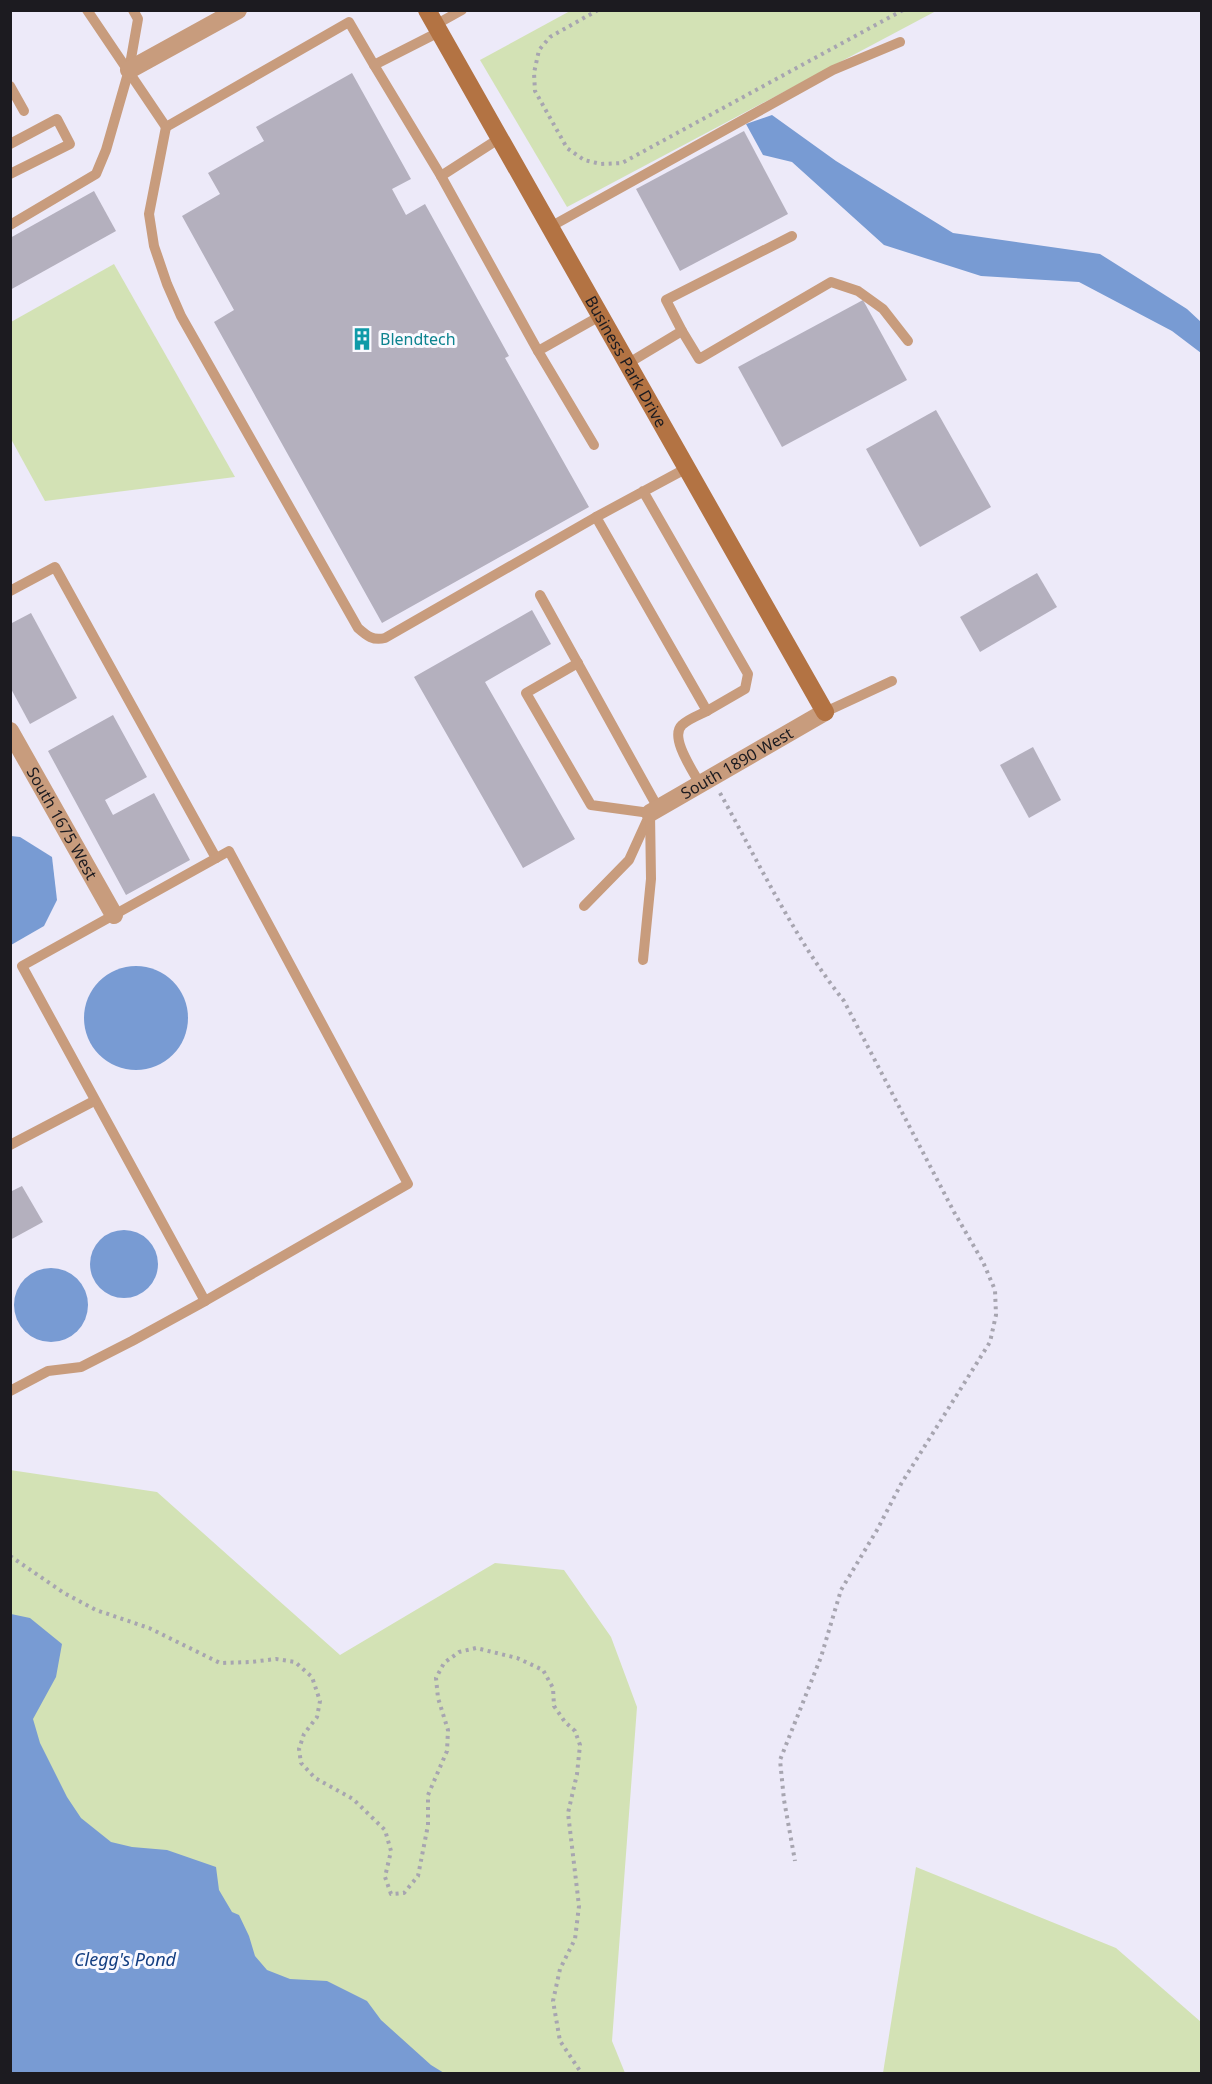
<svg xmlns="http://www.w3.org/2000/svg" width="1212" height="2084" viewBox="0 0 1212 2084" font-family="'Noto Sans',sans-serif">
<rect width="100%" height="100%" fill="#edeaf9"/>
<!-- green -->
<g fill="#d3e2b5">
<path d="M570 11H936L567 207 480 60Z"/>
<path d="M114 264 235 477 45 501 11 439V322Z"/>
<path d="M10 1470 157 1492 340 1655 495 1563 564 1570 611 1637 637 1707 612 2041 625 2073H125L11 1930Z"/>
<path d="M916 1867 1116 1948 1201 2022V2073H883Z"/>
</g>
<!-- water -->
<g fill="#789bd3">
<path d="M772 115 836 161 953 233 1100 254 1187 309 1201 322V353L1172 331 1079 282 981 276 884 245 792 162 763 155 746 124Z"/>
<path d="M11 836 20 837 52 857 57 900 44 926 11 945Z"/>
<circle cx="136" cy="1018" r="52"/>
<circle cx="124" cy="1264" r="34"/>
<circle cx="51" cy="1305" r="37"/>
<path d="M11 1614 30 1618 62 1644 56 1677 33 1719 40 1743 67 1797 81 1818 111 1842 132 1847 167 1850 216 1867 219 1890 232 1912 239 1915 249 1936 255 1956 267 1970 290 1979 327 1981 367 2001 381 2020 431 2065 444 2073H11Z"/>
</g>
<!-- building -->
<g fill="#b4b0be">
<path d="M352 73 411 179 392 189 406 215 425 204 509 356 505 358 589 507 382 623 214 322 234 310 182 216 220 194 208 173 264 141 256 127Z"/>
<path d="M744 131 788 214 680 271 636 189Z"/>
<path d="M94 191 116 231 10 290V238Z"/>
<path d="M863 300 907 380 782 447 738 367Z"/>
<path d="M936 410 991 507 920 547 866 449Z"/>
<path d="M1037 573 1057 607 980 652 960 617Z"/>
<path d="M532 610 551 644 485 682 575 839 523 868 414 677Z"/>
<path d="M31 613 77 698 30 724 10 687V624Z"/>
<path d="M113 715 147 777 105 800 113 815 154 793 190 860 126 895 48 751Z"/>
<path d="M1033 747 1061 800 1029 818 1000 765Z"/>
<path d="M22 1186 43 1222 10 1240V1192Z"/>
</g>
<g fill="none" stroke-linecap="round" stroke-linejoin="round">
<!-- path -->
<g stroke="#a7a5b0" stroke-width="4" stroke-dasharray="3 4.5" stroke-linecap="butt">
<path d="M598 10 550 37 539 50 534 73 535 91 567 148 584 160 601 164 622 163 903 10"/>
<path d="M720 793C759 863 794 938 844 1001L954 1212 983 1262 995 1290 996 1315 990 1342 901 1484 877 1530 841 1590 821 1657 780 1760 784 1800 795 1861"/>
<path d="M10 1556 64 1593 96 1610 149 1628 220 1663 251 1662 276 1659 295 1662 312 1677 320 1701 317 1717 304 1734 299 1749 301 1763 315 1778 353 1799 385 1830 391 1851 385 1877 391 1894 404 1893 418 1876 428 1825V1795L447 1751 448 1730 438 1698 436 1678 444 1663 459 1652 476 1648 517 1658 543 1670 553 1688 554 1706 565 1722 575 1731 580 1745 577 1774 568 1813 579 1906 575 1939 560 1969 553 2001 560 2041 582 2074"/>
</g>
<!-- lane -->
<g stroke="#c89c7d" stroke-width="10">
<path d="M87 10 166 127 349 22 374 65"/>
<path d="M435 25 462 10"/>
<path d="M439 32 374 65 441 176"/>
<path d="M10 86 24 111"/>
<path d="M166 127 149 214 154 246 167 284 181 316 358 628C367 636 373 641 385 638L596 517"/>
<path d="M500 138 441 176 538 351"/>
<path d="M10 144 57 119 70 144 10 174"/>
<path d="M10 225 96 174 106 150 129 70 138 19 133 10"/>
<path d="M550 227 833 70 900 42"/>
<path d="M682 331 699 359 831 282 858 291 883 309 908 341"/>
<path d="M627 364 682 331 666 300 792 236"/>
<path d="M594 445 538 351 600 316"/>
<path d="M643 491 748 674 745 689 707 711 596 517 687 468"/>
<path d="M10 591 55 567 216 858"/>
<path d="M540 595 658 808"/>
<path d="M578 663 526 693 591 805 650 813"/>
<path d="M825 712 892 681"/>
<path d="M700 784C693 771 669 737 682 725 688 719 699 715 707 711"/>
<path d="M229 851 408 1184 205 1301 22 966Z"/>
<path d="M584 906 629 860 649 816"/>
<path d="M643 960 651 879 650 813"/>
<path d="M10 1145 94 1101"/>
<path d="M10 1391 48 1371 81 1367 132 1341 205 1301"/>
</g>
<!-- street -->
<g stroke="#c89c7d" stroke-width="18">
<path d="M129 70 238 10"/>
<path id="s1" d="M10 731 114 915"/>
<path id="s2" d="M650 813 825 712"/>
</g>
<!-- secondary -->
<path stroke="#b37343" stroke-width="18" id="s3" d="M427 10 825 712"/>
</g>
<!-- icons -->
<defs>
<g id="building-bare" transform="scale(1.8)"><path d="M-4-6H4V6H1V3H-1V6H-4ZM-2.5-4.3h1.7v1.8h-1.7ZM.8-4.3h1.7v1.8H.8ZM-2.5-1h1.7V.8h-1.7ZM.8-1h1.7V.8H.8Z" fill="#0f9aa8" stroke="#faf9ff" stroke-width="2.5" paint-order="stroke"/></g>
</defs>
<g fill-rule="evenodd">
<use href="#building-bare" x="362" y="339"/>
</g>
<g text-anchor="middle" stroke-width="6" stroke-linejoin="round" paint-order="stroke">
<!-- culture labels -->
<g font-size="16" fill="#0d838f" stroke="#faf9ff" text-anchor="start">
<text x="380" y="345">Blendtech</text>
</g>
<!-- street labels -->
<g font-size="16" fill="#1c1b20" stroke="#faf9ff">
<text dy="6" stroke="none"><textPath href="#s3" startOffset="404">Business Park Drive</textPath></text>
<text dy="6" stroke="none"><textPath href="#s2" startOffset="100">South 1890 West</textPath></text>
<text dy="6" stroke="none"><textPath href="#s1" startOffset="106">South 1675 West</textPath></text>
</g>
<!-- water labels -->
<g font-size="18" font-style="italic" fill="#143e81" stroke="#faf9ff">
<text x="125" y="1966">Clegg's Pond</text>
</g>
</g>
<!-- border -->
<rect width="1212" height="2084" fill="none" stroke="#1c1b20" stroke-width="24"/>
</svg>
